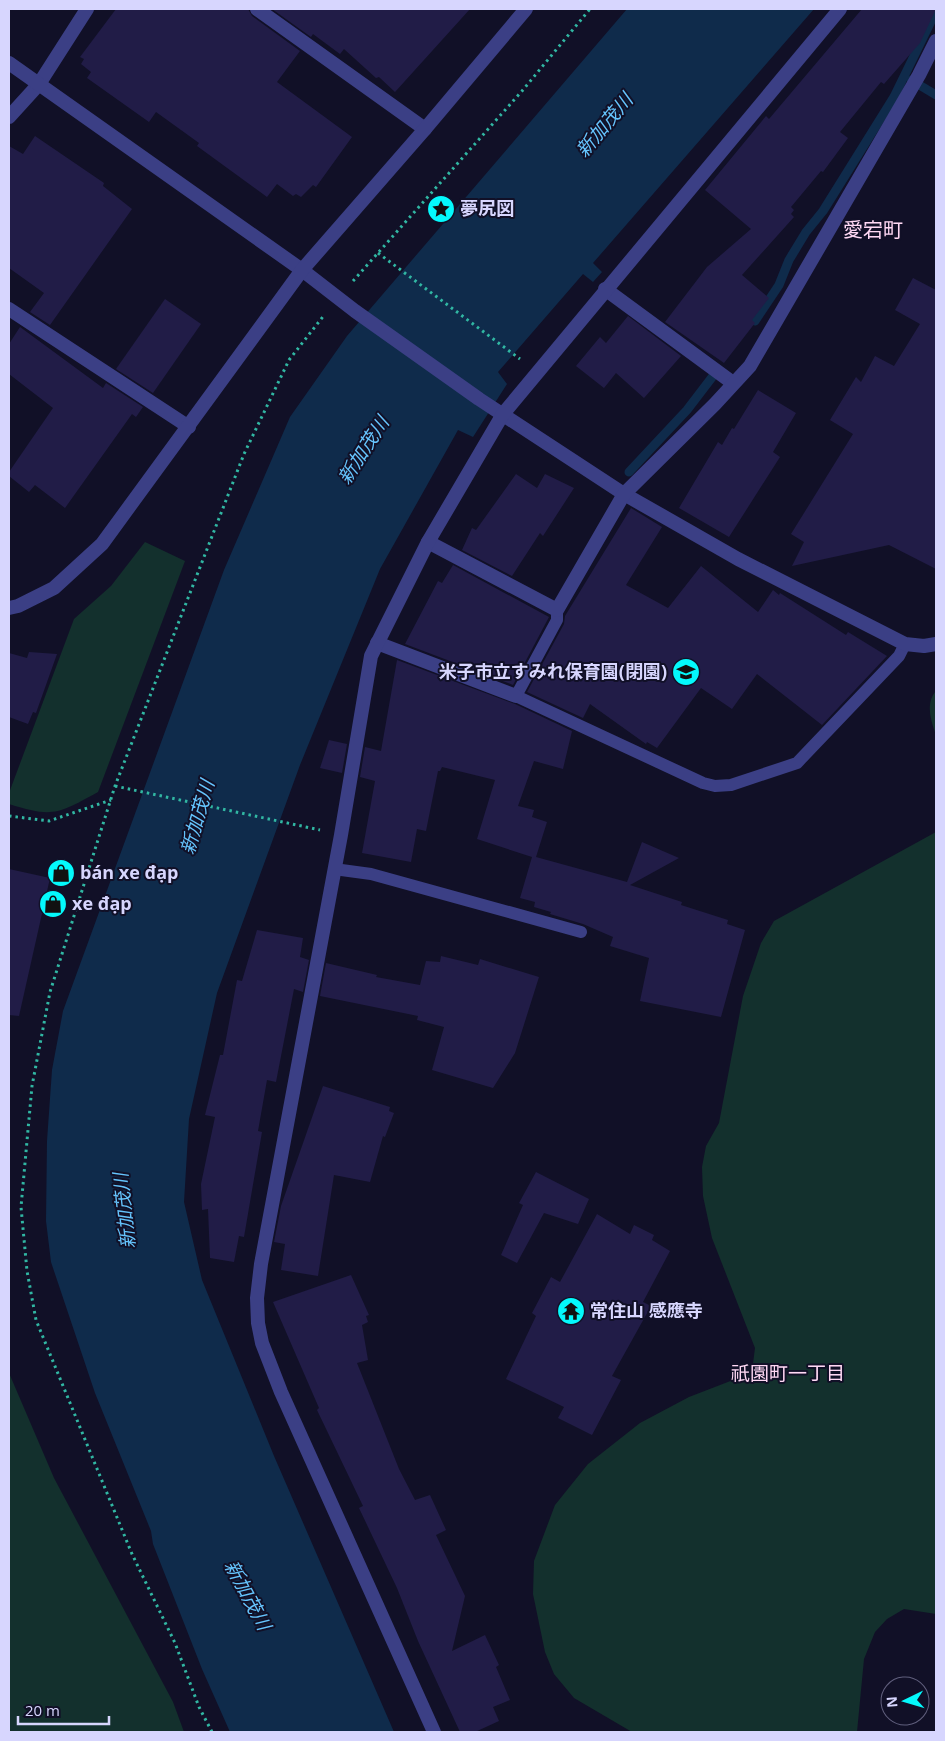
<svg xmlns="http://www.w3.org/2000/svg" width="945" height="1741" viewBox="0 0 945 1741" font-family="'Open Sans','Noto Sans JP',sans-serif">
<rect width="100%" height="100%" fill="#111027"/>
<!-- green -->
<g fill="#13302d">
<path d="M145 542 185 561 98 792C58 814 53 818 9 804V793L74 619 111 586Z"/>
<path d="M936 691V735C931 721 925 703 936 691Z"/>
<path d="M936 832V1614L904 1609 887 1619 875 1632 864 1659 857 1732H632L574 1698 554 1674 545 1652 533 1594 534 1561 555 1505 588 1464 640 1423 689 1397 746 1375 753 1364 755 1348 712 1238 703 1196 702 1167 706 1146 719 1123 743 996 761 943 774 921Z"/>
<path d="M9 1373 54 1478 173 1702 184 1732H9Z"/>
</g>
<!-- water -->
<path fill="#0f2b4b" d="M627 9H814L593 263 602 272 593 282 583 274 498 372 507 384 473 437 458 430 380 569 300 765 217 993 189 1119 184 1202 202 1280 274 1456 394 1732H230L202 1669 153 1544 151 1531 95 1393 51 1262 46 1221 47 1141 52 1070 63 1011 224 570 290 417 347 336Z"/>
<g fill="none" stroke-linecap="round" stroke-linejoin="round">
<!-- stream -->
<g stroke="#0f2b4b" stroke-width="9">
<path d="M911 80 936 95"/>
<path d="M755 321 779 285 789 260 806 232 823 211 894 97 936 11"/>
<path d="M629 472 687 410 713 376"/>
</g>
</g>
<!-- building -->
<g fill="#211c47">
<path d="M116 9H248L252 16 300 51 277 82 352 137 316 187 313 185 301 197 296 194 293 196 277 184 267 197 197 146 199 143 156 112 149 122 87 78 91 72 81 64 84 59 80 57Z"/>
<path d="M272 9H470L395 92 379 77 376 78 344 49 340 54 313 34 311 37Z"/>
<path d="M862 9H936L920 43 884 84 881 82 840 132 848 138 823 172 821 171 791 207 794 210 791 214 794 217 742 275 769 298 752 320 755 323 724 363 665 322 707 267 751 229 705 190 766 116 769 119Z"/>
<path d="M35 136 104 183 103 186 132 209 50 325 30 312 44 293 9 268V146L23 154Z"/>
<path d="M913 278 936 290V569L889 545 792 566 804 542 791 534 853 434 830 420 856 377 861 382 875 356 894 366 920 324 895 310Z"/>
<path d="M165 299 201 324 153 393 116 369Z"/>
<path d="M628 316 681 356 644 398 616 373 604 388 576 366 600 337 606 343Z"/>
<path d="M20 327 103 388 106 383 143 407 136 417 132 414 65 508 35 485 29 492 9 476V472L53 408 9 374V344Z"/>
<path d="M758 390 796 413 773 452 780 457 729 537 679 508 718 442 722 445 732 428 734 429Z"/>
<path d="M516 474 537 488 545 474 574 488 543 536 540 533 512 576 462 550 472 528 476 530Z"/>
<path d="M631 508 662 527 626 585 668 608 701 566 758 612 773 590 779 595 780 593 846 635 848 632 887 656 822 725 757 674 732 709 701 688 657 748 647 742 646 744 590 704 583 718 527 692 564 624 565 616Z"/>
<path d="M453 565 549 617 513 685 405 644 438 581 442 583Z"/>
<path d="M29 652 57 654 36 713 33 712 28 724 9 717V653L27 658Z"/>
<path d="M397 660 515 704 572 731 563 769 534 761 518 806 534 810 532 817 547 822 536 857 627 882 642 842 679 858 630 885 682 902 681 905 728 920 727 924 745 930 721 1017 640 1001 649 958 610 946 613 937 583 924 550 914 551 912 534 907 535 902 520 898 532 857 477 839 495 780 442 767 440 771H438L426 831 417 829 411 862 362 853 375 781 360 777 365 747 381 751Z"/>
<path d="M329 740 347 744 342 773 320 768Z"/>
<path d="M9 869 50 878 19 1016 9 1015Z"/>
<path d="M257 930 303 938 300 957 309 960 303 992 294 989 276 1082 267 1080 258 1131 262 1132 244 1237 239 1236 234 1262 210 1258 208 1209 202 1210 201 1184 215 1117 205 1115 220 1055H223L237 980 242 981Z"/>
<path d="M441 956 478 965 480 959 539 977 515 1053 493 1088 432 1070 444 1027 417 1020 418 1016 320 996 326 963 377 975 376 977 420 985 426 961 440 962Z"/>
<path d="M323 1086 390 1107 389 1111 394 1113 385 1137 383 1136 370 1182 334 1175 318 1276 281 1270 285 1244 274 1242 281 1206Z"/>
<path d="M536 1172 589 1199 578 1224 544 1213 517 1263 501 1255 523 1205 519 1203Z"/>
<path d="M597 1214 630 1234 634 1225 654 1235 652 1240 670 1251 643 1302 651 1306 612 1376 621 1380 592 1435 558 1418 564 1407 506 1379 536 1316 532 1313 551 1277 560 1282Z"/>
<path d="M351 1275 369 1315 366 1316 368 1322 362 1325 368 1360 357 1363 399 1469 415 1500 430 1495 446 1530 436 1535 465 1596 452 1651 485 1635 499 1665 496 1667 510 1700 493 1707 499 1721 475 1732H460L418 1641 397 1588 359 1508 363 1506 317 1410 319 1408 273 1302Z"/>
</g>
<g fill="none" stroke-linecap="round" stroke-linejoin="round">
<!-- path -->
<g stroke="#31b7a3" stroke-width="3" stroke-dasharray="2.5 4" stroke-linecap="butt">
<path d="M378 253 520 359"/>
<path d="M353 281 522 91 590 9"/>
<path d="M115 786 320 830"/>
<path d="M9 816 49 821 111 800"/>
<path d="M212 1732 199 1707 175 1643 132 1554 36 1320 27 1271 21 1207 32 1086 50 992 115 786 244 454 289 360 325 314"/>
</g>
<!-- service -->
<g stroke="#3b3f85" stroke-width="12">
<path d="M557 610V620L516 696 703 783 715 786 731 785 797 763 899 656 905 644"/>
<path d="M334 869 371 874 581 932"/>
</g>
<!-- minor -->
<g stroke="#3b3f85" stroke-width="14">
<path d="M257 9 425 129"/>
<path d="M9 117 39 84 87 9"/>
<path d="M302 270 355 311 479 399 624 494 738 559 905 644 924 646 936 644"/>
<path d="M605 289 733 383"/>
<path d="M9 309 189 427"/>
<path d="M428 542 557 610 624 494 715 404 750 366 919 75 936 41"/>
<path d="M377 643 516 696"/>
<path d="M434 1732 281 1392 262 1343 258 1323 257 1298 261 1264 341 835 371 656 428 542 503 414 840 9"/>
</g>
<!-- tertiary -->
<g stroke="#3b3f85" stroke-width="14">
<path d="M9 63 302 270"/>
<path d="M9 608 18 606 54 588 102 544 302 270 425 129 526 9"/>
</g>
</g>
<!-- icons -->
<defs>
<g id="sight-disc" transform="scale(1.4375)"><circle r="9.5" fill="#04f9fc" stroke="#111027"/><path d="M0-6L1.8-2.2L6-1.7L2.9 1.2L3.7 5.4L0 3.3L-3.7 5.4L-2.9 1.2L-6-1.7L-1.8-2.2Z" fill="#111"/></g>
<g id="school-disc" transform="scale(1.4375)"><circle r="9.5" fill="#04f9fc" stroke="#111027"/><path d="M0-5L7-2L0 1L-7-2ZM-4 1L0 2.5L4 1V4Q0 6-4 4Z" fill="#111"/></g>
<g id="shop-disc" transform="scale(1.4375)"><circle r="9.5" fill="#04f9fc" stroke="#111027"/><path d="M-5-2.5h2.3a2.7 3.5 0 0 1 5.4 0H5L5.5 6h-11ZM-1.5-2.5h3a1.5 2.3 0 0 0-3 0Z" fill="#111"/></g>
<g id="temple-disc" transform="scale(1.4375)"><circle r="9.5" fill="#04f9fc" stroke="#111027"/><path d="M0-6L5-2H3V0L6.5 2.5H4V6H1.5V3h-3V6H-4V2.5H-6.5L-3 0V-2H-5Z" fill="#111"/></g>
</defs>
<g fill-rule="evenodd">
<use href="#sight-disc" x="441" y="209"/>
<use href="#school-disc" x="686" y="672"/>
<use href="#shop-disc" x="61" y="873"/>
<use href="#shop-disc" x="53" y="904"/>
<use href="#temple-disc" x="571" y="1311"/>
</g>
<g text-anchor="middle" stroke-width="4" stroke-linejoin="round" paint-order="stroke">
<!-- poi labels -->
<g font-size="18" font-weight="bold" fill="#d7d6fe" stroke="#111027" text-anchor="start">
<text x="460" y="215">夢尻図</text>
<text x="667" y="678" text-anchor="end">米子市立すみれ保育園(閉園)</text>
<text x="80" y="879">bán xe đạp</text>
<text x="72" y="910">xe đạp</text>
<text x="590" y="1317">常住山 感應寺</text>
</g>
<!-- water labels -->
<g font-size="19" font-style="italic" fill="#65c4fd" stroke="#111027">
<text transform="translate(604 125) rotate(-50)" y="7">新加茂川</text>
<text transform="translate(363 450) rotate(-57)" y="7">新加茂川</text>
<text transform="translate(197 817) rotate(-74)" y="7">新加茂川</text>
<text transform="translate(124 1211) rotate(-96)" y="7">新加茂川</text>
<text transform="translate(248 1595) rotate(62)" y="7">新加茂川</text>
</g>
<!-- neighbourhood labels -->
<g font-size="19" fill="#ffd8f4" stroke="#111027">
<text x="788" y="1380">祇園町一丁目</text>
</g>
<!-- quarter labels -->
<g font-size="20" fill="#ffd8f4" stroke="#111027">
<text x="873" y="237">愛宕町</text>
</g>
</g>
<!-- border -->
<rect width="945" height="1741" fill="none" stroke="#d7d6fe" stroke-width="20"/>
<!-- north arrow -->
<g transform="translate(905 1701) rotate(265)"><circle r="24" fill="#111027" stroke="#605f7d"/>
<path d="M0-4L9 19L0 12L-9 19Z" fill="#04f9fc"/>
<text y="-8" font-size="14" font-weight="bold" text-anchor="middle" fill="#d7d6fe">N</text>
</g>
<!-- scale -->
<path d="M18 1716v8h91v-8" fill="none" stroke="#d7d6fe" stroke-width="2.5"/>
<text x="25" y="1716" font-size="15" fill="#d7d6fe" stroke="#111027" stroke-width="4" paint-order="stroke">20 m</text>
</svg>
